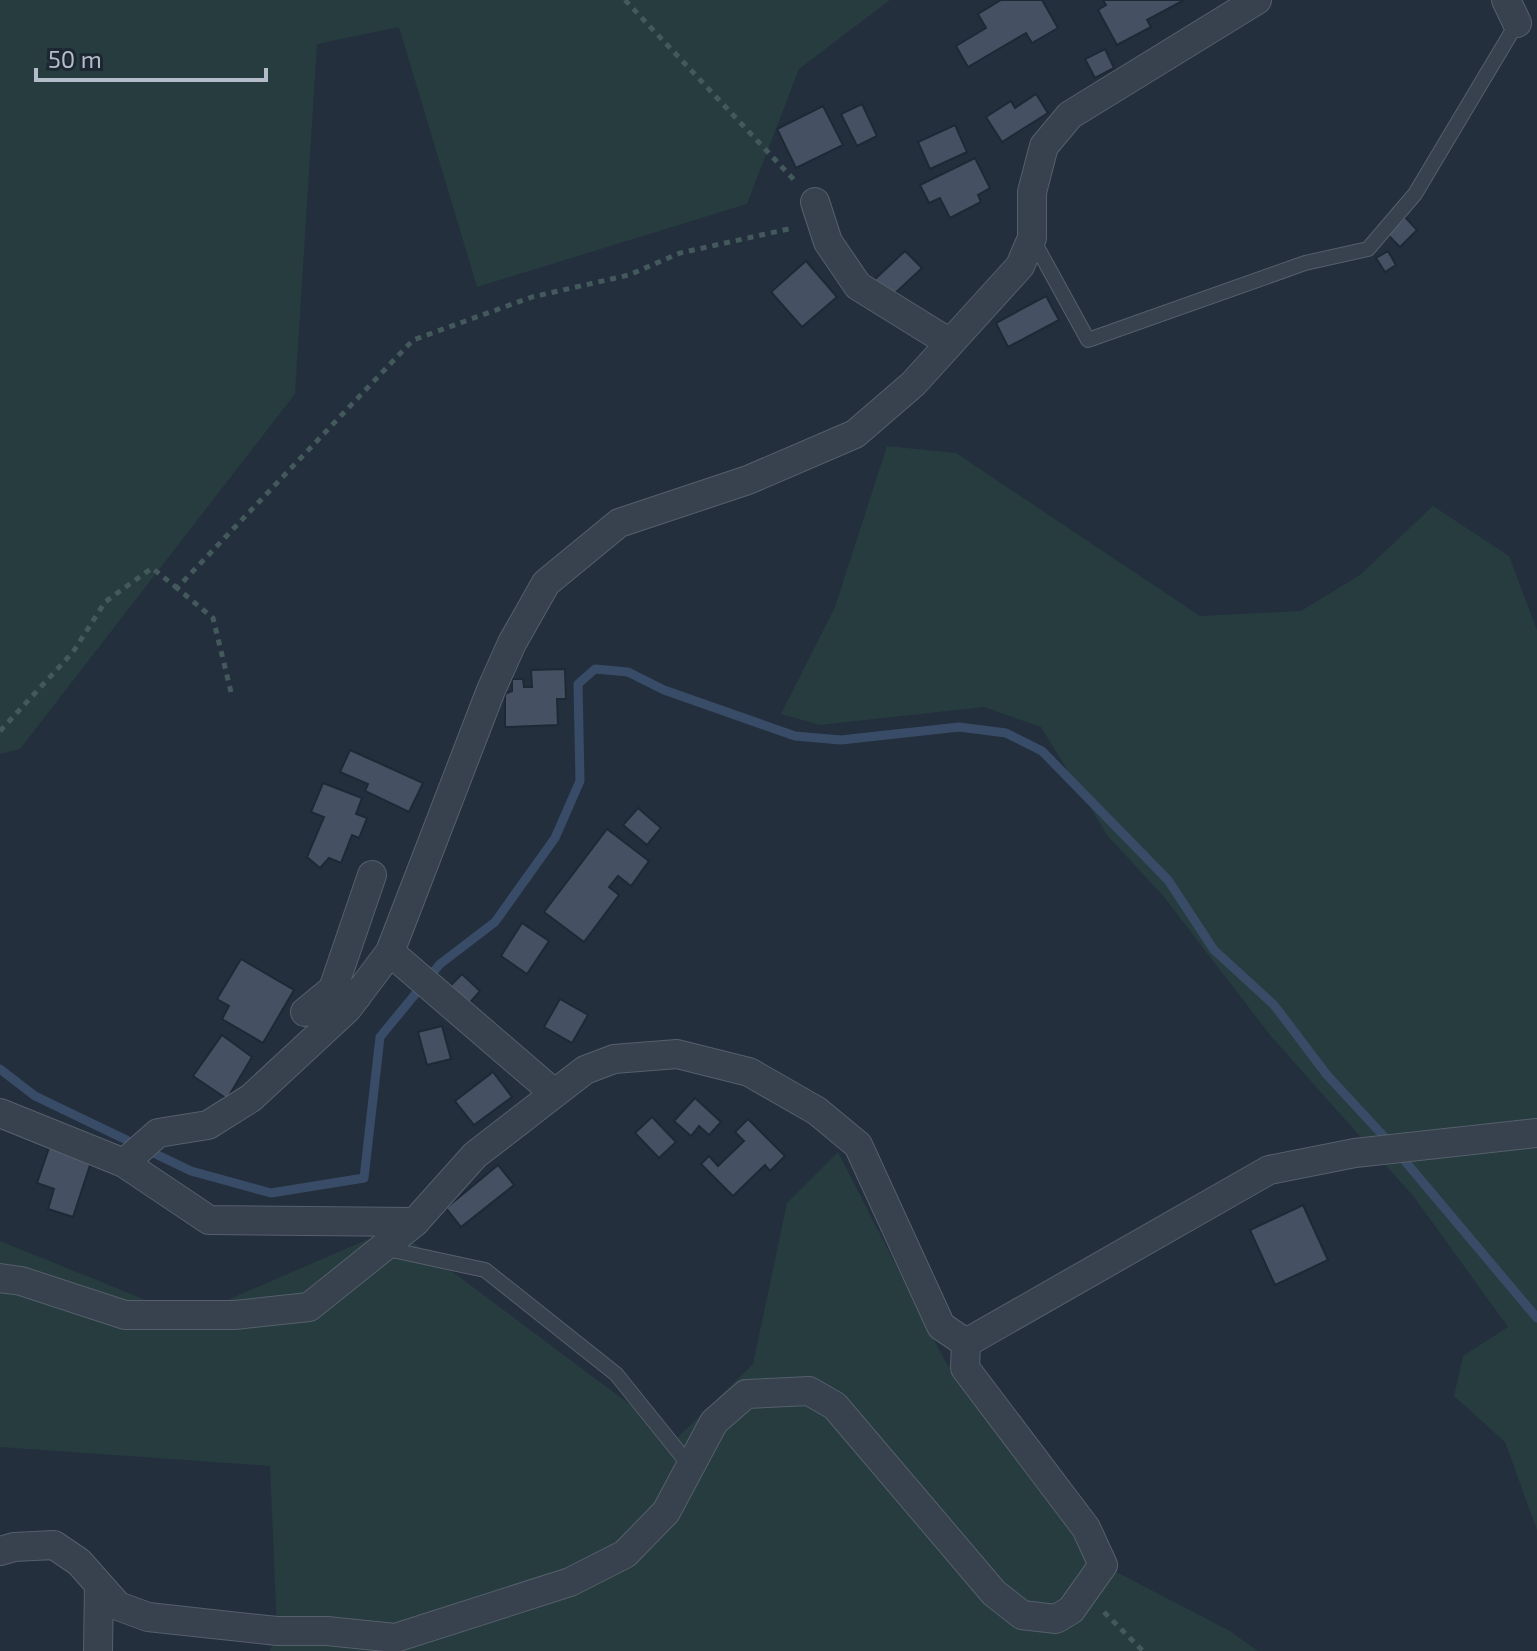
<svg xmlns="http://www.w3.org/2000/svg" width="1537" height="1651" viewBox="0 0 1537 1651" font-family="'Exo 2',sans-serif">
<rect width="100%" height="100%" fill="#242f3e"/>
<!-- green -->
<g fill="#263c3f">
<path d="M0 0H890L799 69 747 204 477 287 399 27 317 44 295 394 20 749 0 754Z"/>
<path d="M887 446 956 453 1200 616 1301 611 1360 575 1433 506 1509 556 1537 630V1530L1505 1442 1454 1396 1463 1356 1508 1327 1414 1197 1270 1035 1164 897 1107 835 1041 727 984 707 820 725 781 714 835 607Z"/>
<path d="M838 1152 945 1361 1103 1565 1230 1631 1258 1651H270L277 1631 270 1466 0 1447V1241L188 1317 394 1228 676 1439 753 1364 787 1203Z"/>
</g>
<g fill="none" stroke-linecap="round" stroke-linejoin="round">
<!-- stream -->
<g stroke="#394c67" stroke-width="9">
<path d="M0 1069 35 1096 191 1171 271 1193 364 1178 380 1037 440 964 495 922 555 838 580 781 578 684 595 669 628 672 664 690 795 736 841 740 959 727 1006 733 1042 751 1168 880 1214 950 1274 1005 1327 1075 1390 1143"/>
<path d="M1399 1154 1537 1318"/>
</g>
</g>
<!-- building -->
<g fill="#455162" stroke="#1f2835" stroke-width="2">
<path d="M1001 0H1042L1058 28 1032 43 1026 33 968 67 956 46 986 28 978 14Z"/>
<path d="M1103 0H1184L1147 20 1151 27 1117 45 1098 10 1106 5Z"/>
<path d="M1105 49 1114 68 1095 78 1085 59Z"/>
<path d="M1036 94 1048 113 1002 142 986 117 1011 101 1015 108Z"/>
<path d="M862 104 877 136 857 146 841 114Z"/>
<path d="M823 106 843 145 796 168 777 129Z"/>
<path d="M955 125 967 152 930 169 918 142Z"/>
<path d="M975 158 990 188 978 195 981 202 950 218 940 198 929 203 920 185Z"/>
<path d="M1405 217 1417 230 1400 247 1387 234Z"/>
<path d="M905 251 922 268 891 297 874 280Z"/>
<path d="M1388 251 1396 265 1385 272 1376 258Z"/>
<path d="M806 261 837 297 802 327 771 292Z"/>
<path d="M1046 296 1059 320 1008 347 996 323Z"/>
<path d="M565 669 566 699H557L558 725 505 727V694L512 691V679H523L524 687H532L531 670Z"/>
<path d="M350 750 423 783 409 812 365 791 368 784 340 772Z"/>
<path d="M323 783 362 798 356 814 367 818 359 838 352 835 341 863 329 858 320 868 307 857 324 817 311 812Z"/>
<path d="M638 808 661 828 647 845 623 825Z"/>
<path d="M607 829 649 861 631 886 618 876 609 887 619 895 584 942 544 912Z"/>
<path d="M522 923 549 941 527 974 501 956Z"/>
<path d="M241 959 294 990 263 1043 222 1019 229 1006 217 999Z"/>
<path d="M462 974 480 991 467 1006 448 988Z"/>
<path d="M560 999 588 1015 572 1043 544 1027Z"/>
<path d="M442 1026 451 1059 427 1065 418 1032Z"/>
<path d="M222 1035 252 1057 227 1099 193 1076Z"/>
<path d="M493 1072 512 1097 474 1125 455 1101Z"/>
<path d="M695 1098 721 1122 709 1135 699 1126 691 1136 674 1121Z"/>
<path d="M652 1117 676 1142 659 1158 635 1133Z"/>
<path d="M748 1119 785 1156 770 1171 765 1165 733 1196 701 1164 709 1156 718 1166 744 1141 735 1132Z"/>
<path d="M50 1145 92 1159 73 1217 48 1209 54 1189 37 1183Z"/>
<path d="M498 1165 514 1185 461 1227 446 1208Z"/>
<path d="M1303 1205 1328 1260 1275 1285 1250 1230Z"/>
</g>
<g fill="none" stroke-linecap="round" stroke-linejoin="round">
<!-- lane casing -->
<g stroke="#565f6c" stroke-width="16">
<g id="lane">
<path d="M1032 238 1088 340 1305 263 1368 249 1415 194 1517 23"/>
<path d="M383 1248 485 1270 616 1374 690 1466"/>
</g>
</g>
<!-- street casing -->
<g stroke="#565f6c" stroke-width="30">
<g id="street">
<path d="M1506 0 1517 23"/>
<path d="M815 202 828 242 858 286 950 343"/>
<path d="M390 952 554 1093"/>
<path d="M357 996 333 989 372 875"/>
<path d="M305 1012 333 989"/>
<path d="M0 1113 124 1163 209 1220 415 1222"/>
<path d="M124 1163 158 1133 208 1125 251 1098 347 1009 390 952 491 690 512 643 546 583 619 523 748 480 855 434 913 384 1020 266 1032 238V192L1044 146 1070 115 1257 0"/>
<path d="M0 1278 21 1281 125 1315H235L309 1307 415 1222 475 1155 585 1070 614 1059 677 1054 749 1072 817 1111 858 1145 941 1326 966 1343 1269 1170 1355 1153 1537 1133"/>
<path d="M0 1551 14 1547 54 1545 79 1562 118 1606 148 1617 277 1631H327L395 1638 570 1582 625 1554 666 1512 714 1422 746 1394 809 1391 835 1406 994 1593 1022 1615 1056 1619 1071 1610 1103 1565 1086 1528 965 1368 966 1343"/>
<path d="M98 1651 99 1585"/>
</g>
</g>
<!-- path -->
<g stroke="#44595c" stroke-width="5" stroke-dasharray="6 6" stroke-linecap="butt">
<path d="M625 0 797 183"/>
<path d="M231 692 213 618 177 588 413 340 532 297 629 275 680 253 793 228"/>
<path d="M0 731 73 652 105 602 152 568 177 588"/>
<path d="M1104 1612 1143 1651"/>
</g>
<!-- lane -->
<use href="#lane" stroke="#38414e" stroke-width="14"/>
<!-- street -->
<use href="#street" stroke="#38414e" stroke-width="28"/>
</g>
<!-- scale -->
<path d="M36 68v12h230v-12" fill="none" stroke="#b4bcc9" stroke-width="4"/>
<text x="48" y="68" font-size="24" fill="#b4bcc9" stroke="#1d2633" stroke-width="6" paint-order="stroke">50 m</text>
</svg>
